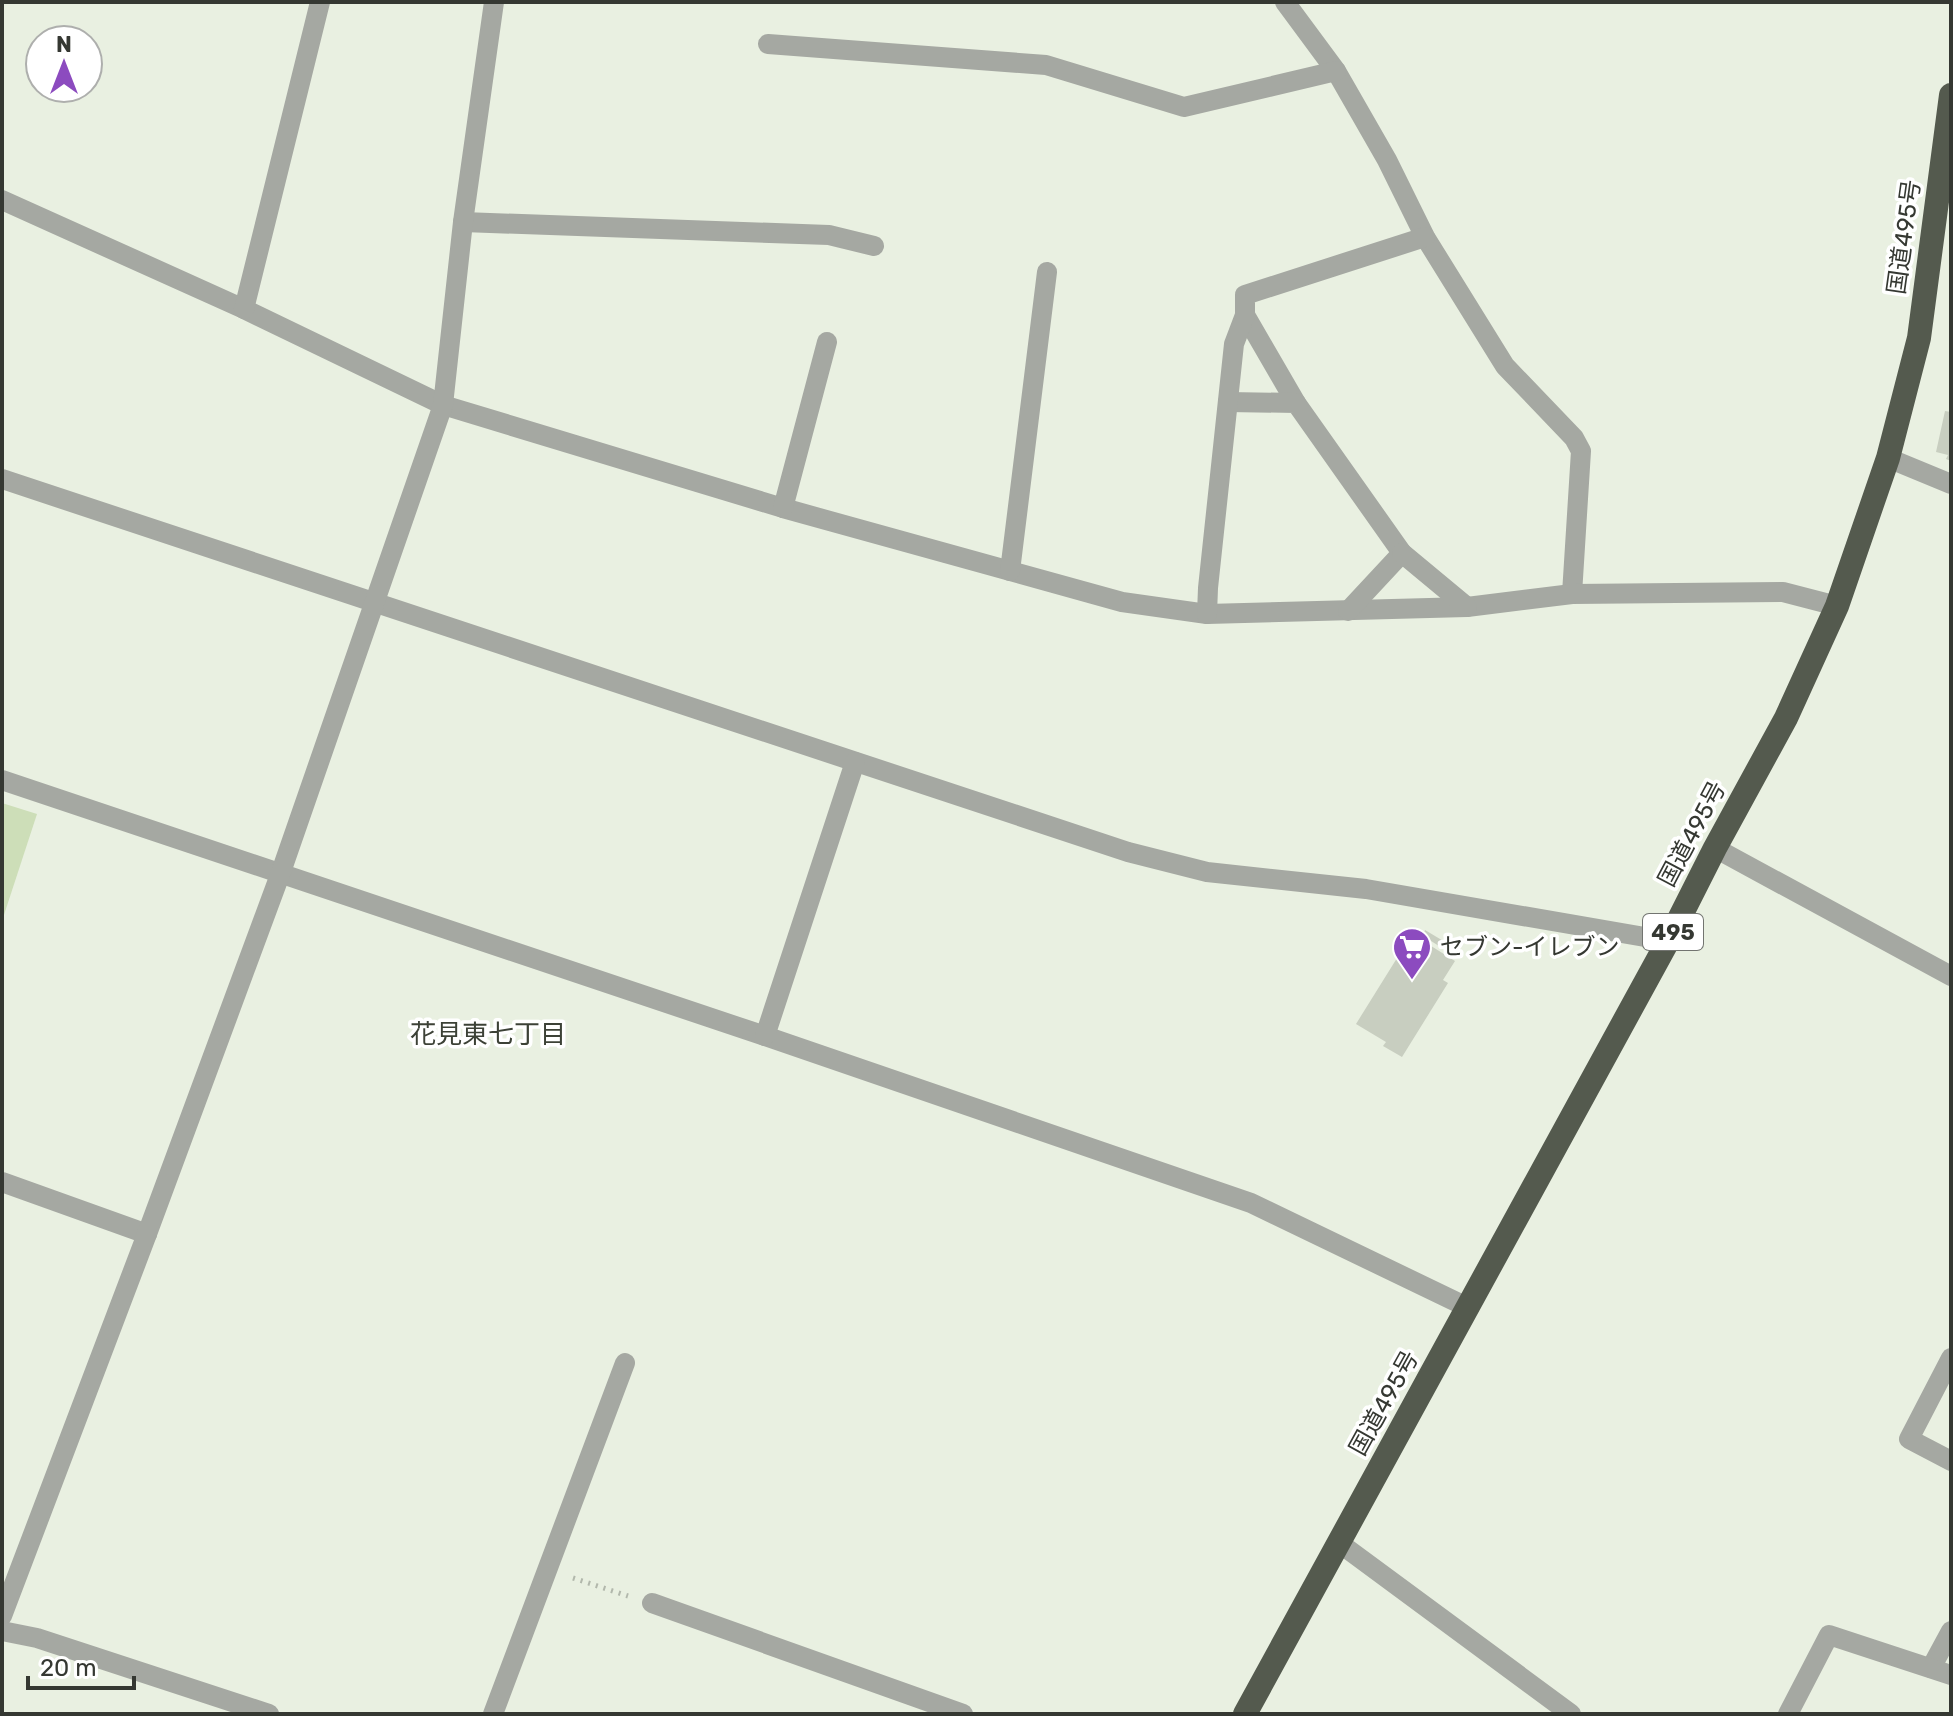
<svg xmlns="http://www.w3.org/2000/svg" width="1953" height="1716" viewBox="0 0 1953 1716" font-family="Rubik,'Noto Sans JP',sans-serif">
<rect width="100%" height="100%" fill="#e9f0e1"/>
<!-- green -->
<path fill="#cddeb8" d="M2 803 37 814 2 921Z"/>
<!-- building -->
<g fill="#c8cec0">
<path d="M1945 411 1951 412V461L1946 459 1948 455 1936 452Z"/>
<path d="M1425 930 1450 945 1447 951 1423 936Z"/>
<path d="M1412 934 1455 961 1443 980 1448 983 1402 1057 1383 1046 1386 1042 1356 1024Z"/>
</g>
<g fill="none" stroke-linecap="round" stroke-linejoin="round">
<!-- path -->
<path stroke="#b2b8ac" stroke-width="5" stroke-dasharray="2 6" stroke-linecap="butt" d="M573 1578 628 1596"/>
<!-- street -->
<g stroke="#a5a8a2" stroke-width="20">
<path d="M1285 2 1336 71 1387 160 1425 237 1505 366 1574 438 1581 451 1572 594"/>
<path d="M768 44 1046 65 1184 107 1336 71"/>
<path d="M2 200 244 309 443 405 783 508 1122 602 1207 614 1467 607 1572 594 1783 592 1837 606"/>
<path d="M463 222 829 235 874 246"/>
<path d="M244 309 320 2"/>
<path d="M1245 315 1296 403"/>
<path d="M1228 402 1296 403 1402 553 1348 611"/>
<path d="M1888 458 1951 484"/>
<path d="M2 479 1128 852 1207 872 1366 889 1668 941"/>
<path d="M783 508 827 342"/>
<path d="M1402 553 1467 607"/>
<path d="M1010 571 1047 272"/>
<path d="M1207 614 1208 588 1234 344 1245 315V295L1425 237"/>
<path d="M2 780 765 1036 1251 1203 1469 1308"/>
<path d="M1715 848 1951 976"/>
<path d="M765 1036 855 762"/>
<path d="M2 1182 147 1234"/>
<path d="M1951 1358 1909 1439 1951 1461"/>
<path d="M1338 1542 1571 1714"/>
<path d="M652 1603 963 1714"/>
<path d="M2 1616 147 1234 281 872 443 405 463 222 494 2"/>
<path d="M2 1631 37 1638 269 1714"/>
<path d="M1931 1668 1951 1631"/>
<path d="M493 1714 625 1363"/>
<path d="M1788 1714 1829 1635 1951 1675"/>
</g>
<!-- highway -->
<path stroke="#545a4e" stroke-width="24" d="M1245 1714 1668 941 1715 848 1786 718 1837 606 1888 458 1919 338 1951 95"/>
</g>
<!-- icons -->
<defs>
<g id="supermarket-pin" transform="scale(2)"><path d="M0 17L-7.5 6A9.5 9.5 0 1 1 7.5 6Z" fill="#8c4bbf" stroke="#fff"/><path d="M-6-5.5h2.5l.6 2H6L4.5 2H-2.5L-4.4-4H-6ZM-1.5 3.2a1.3 1.3 0 1 0 .1 0ZM3 3.2a1.3 1.3 0 1 0 .1 0Z" fill="#fff"/></g>
</defs>
<g fill-rule="evenodd">
<use href="#supermarket-pin" x="1412" y="947"/>
</g>
<g text-anchor="middle" stroke-width="7" stroke-linejoin="round" paint-order="stroke">
<!-- shield labels -->
<rect fill="#fff" stroke="#727470" stroke-width="2" x="1643" y="914" width="60" height="36" rx="6"/>
<g font-size="22" font-weight="bold" fill="#353832">
<text x="1673" y="940">495</text>
</g>
<!-- street labels -->
<g font-size="24" fill="#353832" stroke="#fff">
<text transform="translate(1904 237) rotate(-82)" y="8">国道495号</text>
<text transform="translate(1692 834) rotate(-62)" y="8">国道495号</text>
<text transform="translate(1384 1403) rotate(-61)" y="8">国道495号</text>
</g>
<!-- poi labels -->
<g font-size="24" fill="#353832" stroke="#fff" text-anchor="start">
<text x="1440" y="955">セブン-イレブン</text>
</g>
<!-- neighbourhood labels -->
<g font-size="26" fill="#3c4136" stroke="#fff">
<text x="488" y="1043">花見東七丁目</text>
</g>
</g>
<!-- border -->
<rect width="1953" height="1716" fill="none" stroke="#353832" stroke-width="8"/>
<!-- north arrow -->
<g transform="translate(64 64)"><circle r="38" fill="#ffffff" stroke="#aeafad" stroke-width="2"/>
<path d="M0-6L14 30L0 20L-14 30Z" fill="#8c4bbf"/>
<text y="-12" font-size="22" font-weight="bold" text-anchor="middle" fill="#353832">N</text>
</g>
<!-- scale -->
<path d="M28 1676v12h106v-12" fill="none" stroke="#353832" stroke-width="4"/>
<text x="40" y="1676" font-size="24" fill="#353832" stroke="#ffffff" stroke-width="6" paint-order="stroke">20 m</text>
</svg>
